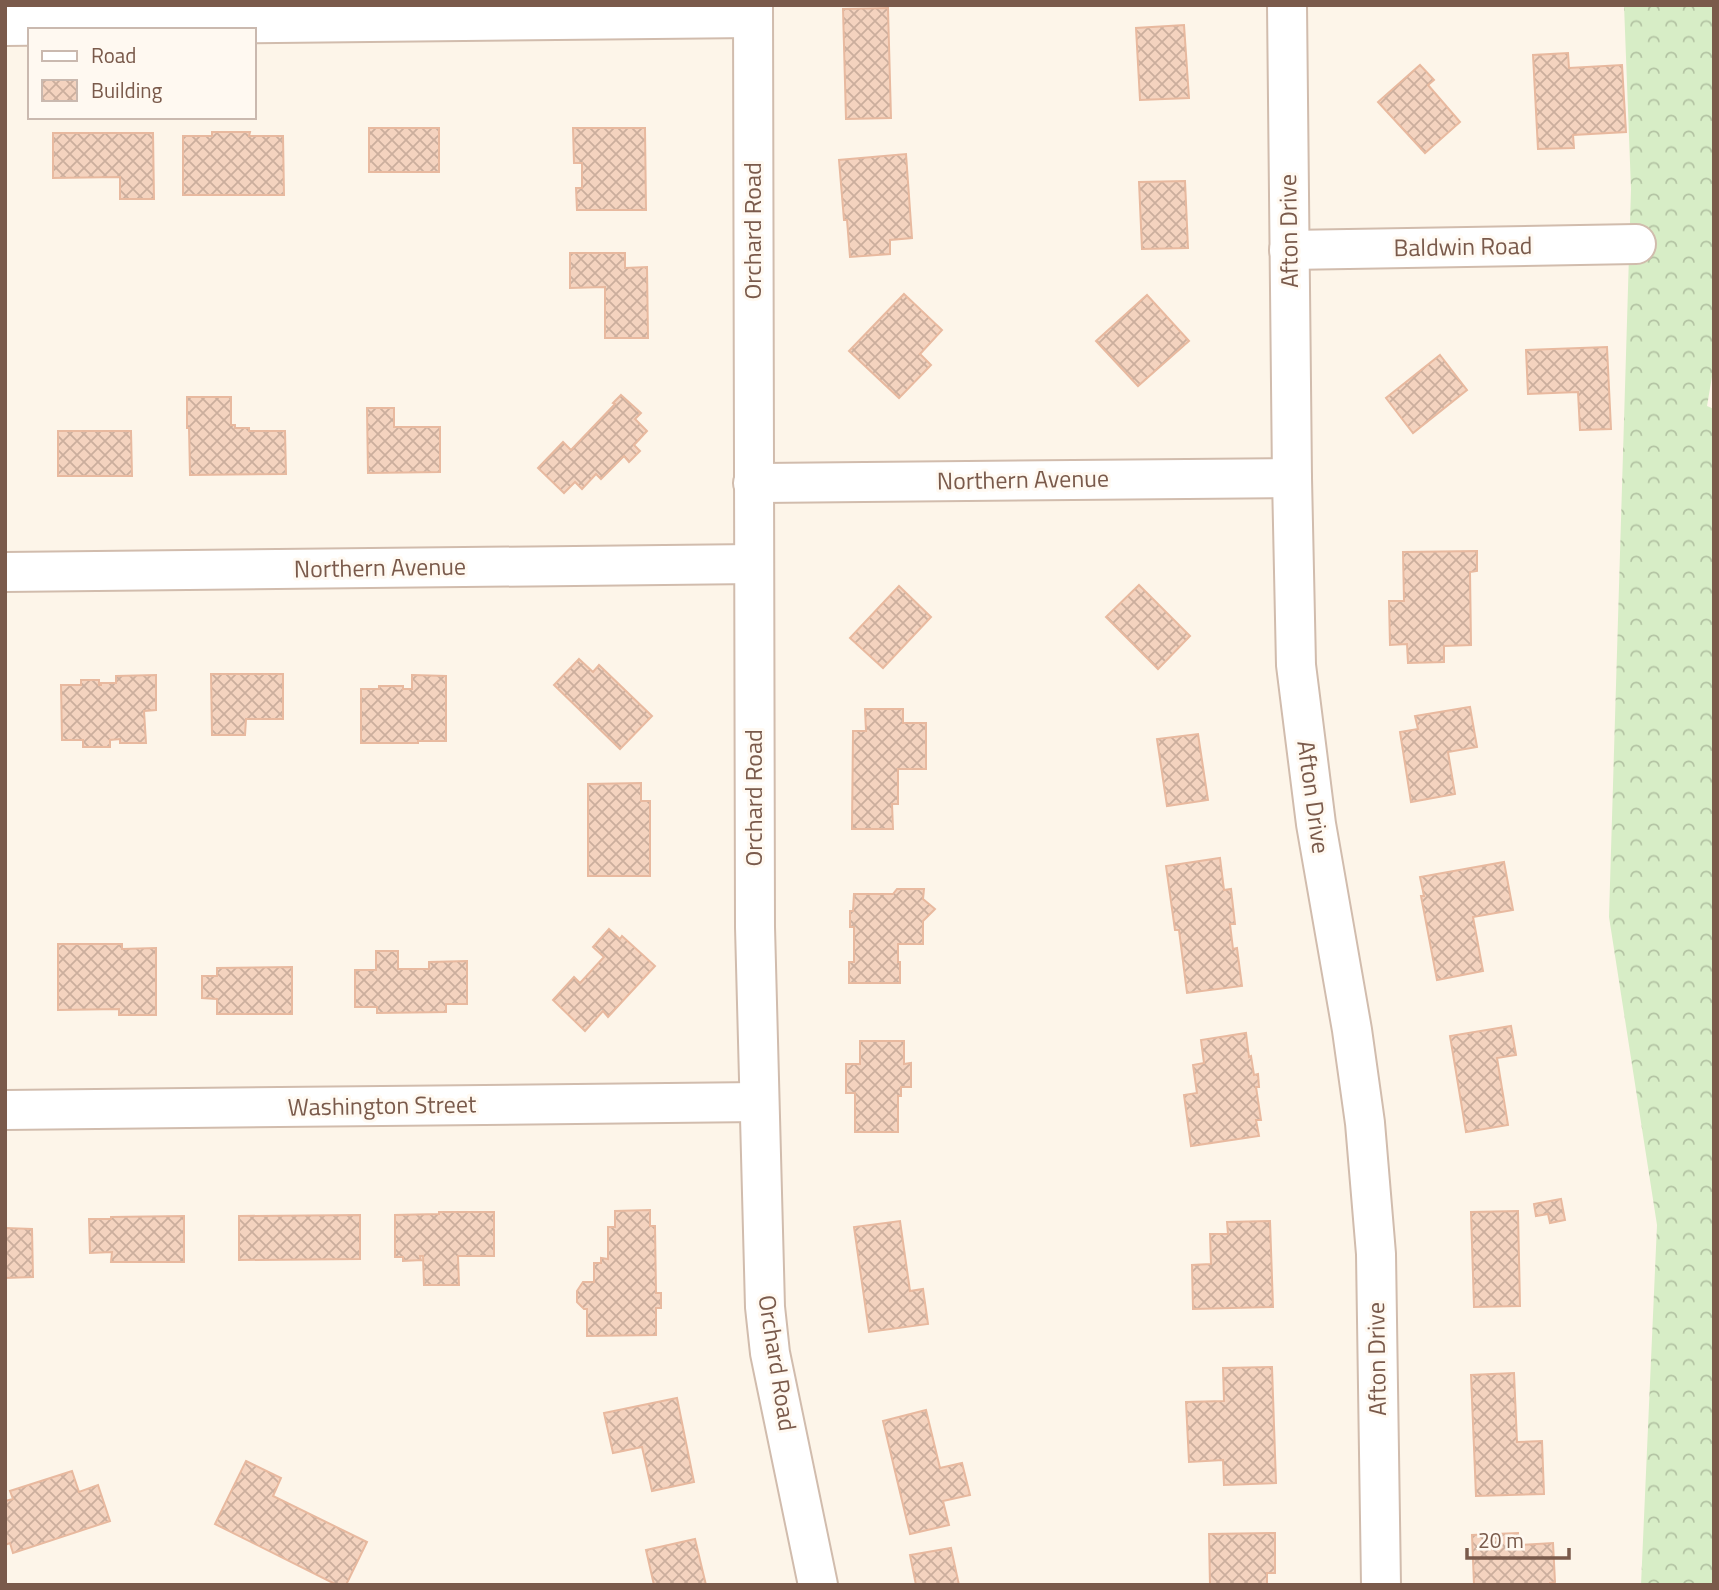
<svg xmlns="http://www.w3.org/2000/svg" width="1719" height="1590" viewBox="0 0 1719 1590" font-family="'Titillium Web',sans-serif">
<defs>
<pattern id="forest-crowns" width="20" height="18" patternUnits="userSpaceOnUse" patternTransform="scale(1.75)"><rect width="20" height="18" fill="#d7edc6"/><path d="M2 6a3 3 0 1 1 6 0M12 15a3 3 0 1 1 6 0" fill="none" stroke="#b3c3a3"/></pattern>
<pattern id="building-cross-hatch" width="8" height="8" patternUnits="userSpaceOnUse" patternTransform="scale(1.75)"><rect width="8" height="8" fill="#f4d3bf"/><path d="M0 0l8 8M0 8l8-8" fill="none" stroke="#cbae9d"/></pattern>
</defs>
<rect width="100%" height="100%" fill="#fdf5e9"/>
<!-- forest -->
<path fill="url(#forest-crowns)" d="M1624 5H1714V365L1707 406 1714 409V1585H1641L1657 1225 1609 917 1631 189Z"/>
<!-- building -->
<g fill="url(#building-cross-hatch)" stroke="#e8b99f" stroke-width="2">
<path d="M888 8 891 118 846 119 843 9Z"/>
<path d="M1184 25 1189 98 1140 100 1136 28Z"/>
<path d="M1568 53 1569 68 1622 65 1626 132 1573 135 1574 148 1538 149 1533 55Z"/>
<path d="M1420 65 1434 80 1428 85 1460 122 1425 153 1378 102Z"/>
<rect x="369" y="128" width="70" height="44"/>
<path d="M573 128H645L646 210H577L576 188H582V163H574Z"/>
<path d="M212 132H250L249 136H283L284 195H183V136H212Z"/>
<path d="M53 133H153L154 199H120V177L53 178Z"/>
<path d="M906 154 912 238 890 240V254L850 257 847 220H844L839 160Z"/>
<path d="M1185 181 1188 248 1142 249 1139 182Z"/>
<path d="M570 253H625V268L647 267 648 338H605V287L570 288Z"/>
<path d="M904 294 942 330 920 354 931 365 899 398 849 351Z"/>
<path d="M1147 295 1189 341 1138 386 1096 341Z"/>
<path d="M1607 347 1611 429 1580 430 1578 392 1528 394 1526 350Z"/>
<path d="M1440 355 1467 390 1413 433 1386 398Z"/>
<path d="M621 395 641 413 635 419 647 431 634 445 640 451 629 462 624 456 601 479 596 474 582 489 575 482 564 493 538 468 563 442 571 450 615 404 613 403Z"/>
<path d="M187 397H231V425H235V428H249V431H285L286 474 190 475 189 428H187Z"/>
<path d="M367 408H394V427H440V472L368 473Z"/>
<path d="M58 431H131L132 476H58Z"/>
<path d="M1477 551V571L1470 572 1471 645 1444 646V662L1408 663 1407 644 1390 645 1389 601H1404L1403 552Z"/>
<path d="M1139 585 1190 636 1158 669 1106 617Z"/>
<path d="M899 586 931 617 883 668 850 638Z"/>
<path d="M579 659 593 672 599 665 652 716 620 749 554 685Z"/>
<path d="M211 674H283V719H246L245 735H212Z"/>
<path d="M156 675V710L144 711 146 743H120V739L110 740V747H83V740H62L61 685H81V680H99V685H101V683H116V676Z"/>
<path d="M412 675 446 676V741H418V743H361V689H379V686H403V689H412Z"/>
<path d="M1470 707 1477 747 1448 752 1455 794 1411 802 1400 732 1418 729 1415 716Z"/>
<path d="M865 709H903V723H926V769H898V804H892L893 829H852L853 731H866Z"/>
<path d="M1198 734 1208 800 1167 806 1157 739Z"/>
<path d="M641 783V801H650V876H588V784Z"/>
<path d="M1220 858 1224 890 1231 889 1235 924H1230L1233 949 1237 948 1242 986 1187 993 1179 930H1175L1166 866Z"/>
<path d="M1504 862 1513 910 1473 917 1483 971 1437 980 1421 896H1424L1420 877Z"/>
<path d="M897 889H924L923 899 935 909 923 921V944H898V962H900V983H849V962H854V927H850V911H853L854 894H893Z"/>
<path d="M609 929 620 939 622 936 655 966 608 1017 603 1011 585 1031 553 1000 574 977 580 983 604 957 593 947Z"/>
<path d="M58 944H122V949L156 948V1015H119V1009L58 1010Z"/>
<path d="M376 951H398V969H429V962L467 961V1004H446V1012L377 1013V1007H355V970H376Z"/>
<path d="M292 967V1014H217V999L202 998V976H217V968Z"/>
<path d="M1511 1026 1516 1055 1497 1058 1508 1125 1466 1132 1450 1036Z"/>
<path d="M1246 1033 1249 1057 1251 1056 1254 1075 1258 1074 1259 1087H1256L1261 1120H1256L1259 1136 1191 1146 1184 1095 1197 1093 1193 1065 1204 1063 1201 1040Z"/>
<path d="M860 1041H904V1064L911 1063V1087H901V1096H898V1132H855V1093H846V1064H860Z"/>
<path d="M1561 1199 1565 1220 1550 1223 1548 1214 1536 1216 1534 1204Z"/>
<path d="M650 1210V1226H655L656 1293H661V1308H656V1335L587 1336V1309H584L577 1302V1291L583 1282H594V1263H601V1258L608 1259V1227H615V1211Z"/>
<path d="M1518 1211 1520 1306 1474 1307 1471 1212Z"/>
<path d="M439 1212H494V1256H458L459 1285H424L423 1256H420L421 1260 403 1261V1257H395V1215L439 1214Z"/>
<path d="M360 1215V1259L239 1260V1216Z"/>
<path d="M184 1216V1262H111L112 1252 90 1253 89 1219H111V1217Z"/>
<path d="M900 1221 910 1291 923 1289 928 1324 869 1332 854 1227Z"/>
<path d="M1270 1221 1273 1307 1193 1309 1192 1265 1211 1264 1210 1234H1228L1227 1222Z"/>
<path d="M5 1228 32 1229 33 1277 5 1278Z"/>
<path d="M1272 1367 1276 1483 1224 1485 1223 1460 1189 1462 1186 1402 1224 1401 1223 1368Z"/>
<path d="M1514 1373 1517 1442 1542 1441 1544 1494 1476 1496 1471 1375Z"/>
<path d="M677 1398 694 1482 652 1491 642 1447 613 1453 604 1413Z"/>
<path d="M926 1410 940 1468 962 1463 970 1495 943 1501 949 1525 910 1534 883 1421Z"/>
<path d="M246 1461 281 1478 273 1496 367 1542 346 1585H337L215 1524Z"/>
<path d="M72 1471 79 1492 98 1485 110 1521 13 1553 10 1543 5 1545V1501L13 1499 10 1491Z"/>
<path d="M1275 1533V1573H1267V1585H1210L1209 1534Z"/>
<path d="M1518 1533 1519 1545 1553 1543 1555 1582 1550 1583V1585H1474L1472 1535Z"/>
<path d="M695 1539 706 1585H654L646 1550Z"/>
<path d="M951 1548 959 1585H916L910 1555Z"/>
</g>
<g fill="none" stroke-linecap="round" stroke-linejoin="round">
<!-- minor casing -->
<g stroke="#d1bcad" stroke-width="42">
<g id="minor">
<path d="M753 5 755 927 765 1307 770 1353 818 1585"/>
<path d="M1287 5 1292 478 1296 665 1316 824 1352 1030 1365 1123 1376 1254 1381 1585"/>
<path d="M5 26 752 18"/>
<path d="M1289 250 1636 244"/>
<path d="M753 483 1292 478"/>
<path d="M5 572 754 564"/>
<path d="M5 1110 759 1102"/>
</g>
</g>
<!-- minor -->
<use href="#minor" stroke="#fff" stroke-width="38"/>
</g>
<g text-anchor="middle" stroke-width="6" stroke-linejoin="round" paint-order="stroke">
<!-- street labels -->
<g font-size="24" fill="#7a5a4b" stroke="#fff9f1">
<text transform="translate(753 231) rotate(-90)" y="8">Orchard Road</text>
<text transform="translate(1289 231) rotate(-91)" y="8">Afton Drive</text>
<text transform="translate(1463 247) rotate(-1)" y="8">Baldwin Road</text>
<text transform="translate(1023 480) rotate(-1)" y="8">Northern Avenue</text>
<text transform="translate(380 568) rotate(-1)" y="8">Northern Avenue</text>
<text transform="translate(1313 797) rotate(82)" y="8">Afton Drive</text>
<text transform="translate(754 798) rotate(-90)" y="8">Orchard Road</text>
<text transform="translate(382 1106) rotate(-1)" y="8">Washington Street</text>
<text transform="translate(1377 1359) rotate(-91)" y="8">Afton Drive</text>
<text transform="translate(777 1363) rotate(81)" y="8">Orchard Road</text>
</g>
</g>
<!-- border -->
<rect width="1719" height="1590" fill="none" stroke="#7a5a4b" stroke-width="14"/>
<!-- legend -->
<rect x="28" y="28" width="228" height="91" fill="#fff9f1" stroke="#cab9af" stroke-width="2"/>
<rect x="42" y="51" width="35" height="10" fill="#ffffff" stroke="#cab9af" stroke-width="2"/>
<text x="91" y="63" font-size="21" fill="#7a5a4b">Road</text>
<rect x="42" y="80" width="35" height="21" fill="url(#building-cross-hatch)" stroke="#cab9af" stroke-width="2"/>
<text x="91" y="98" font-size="21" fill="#7a5a4b">Building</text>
<!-- scale -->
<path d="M1467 1548v10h102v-10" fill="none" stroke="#7a5a4b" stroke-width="3.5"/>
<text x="1478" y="1548" font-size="21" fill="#7a5a4b" stroke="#fff9f1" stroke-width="5" paint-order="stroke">20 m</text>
</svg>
